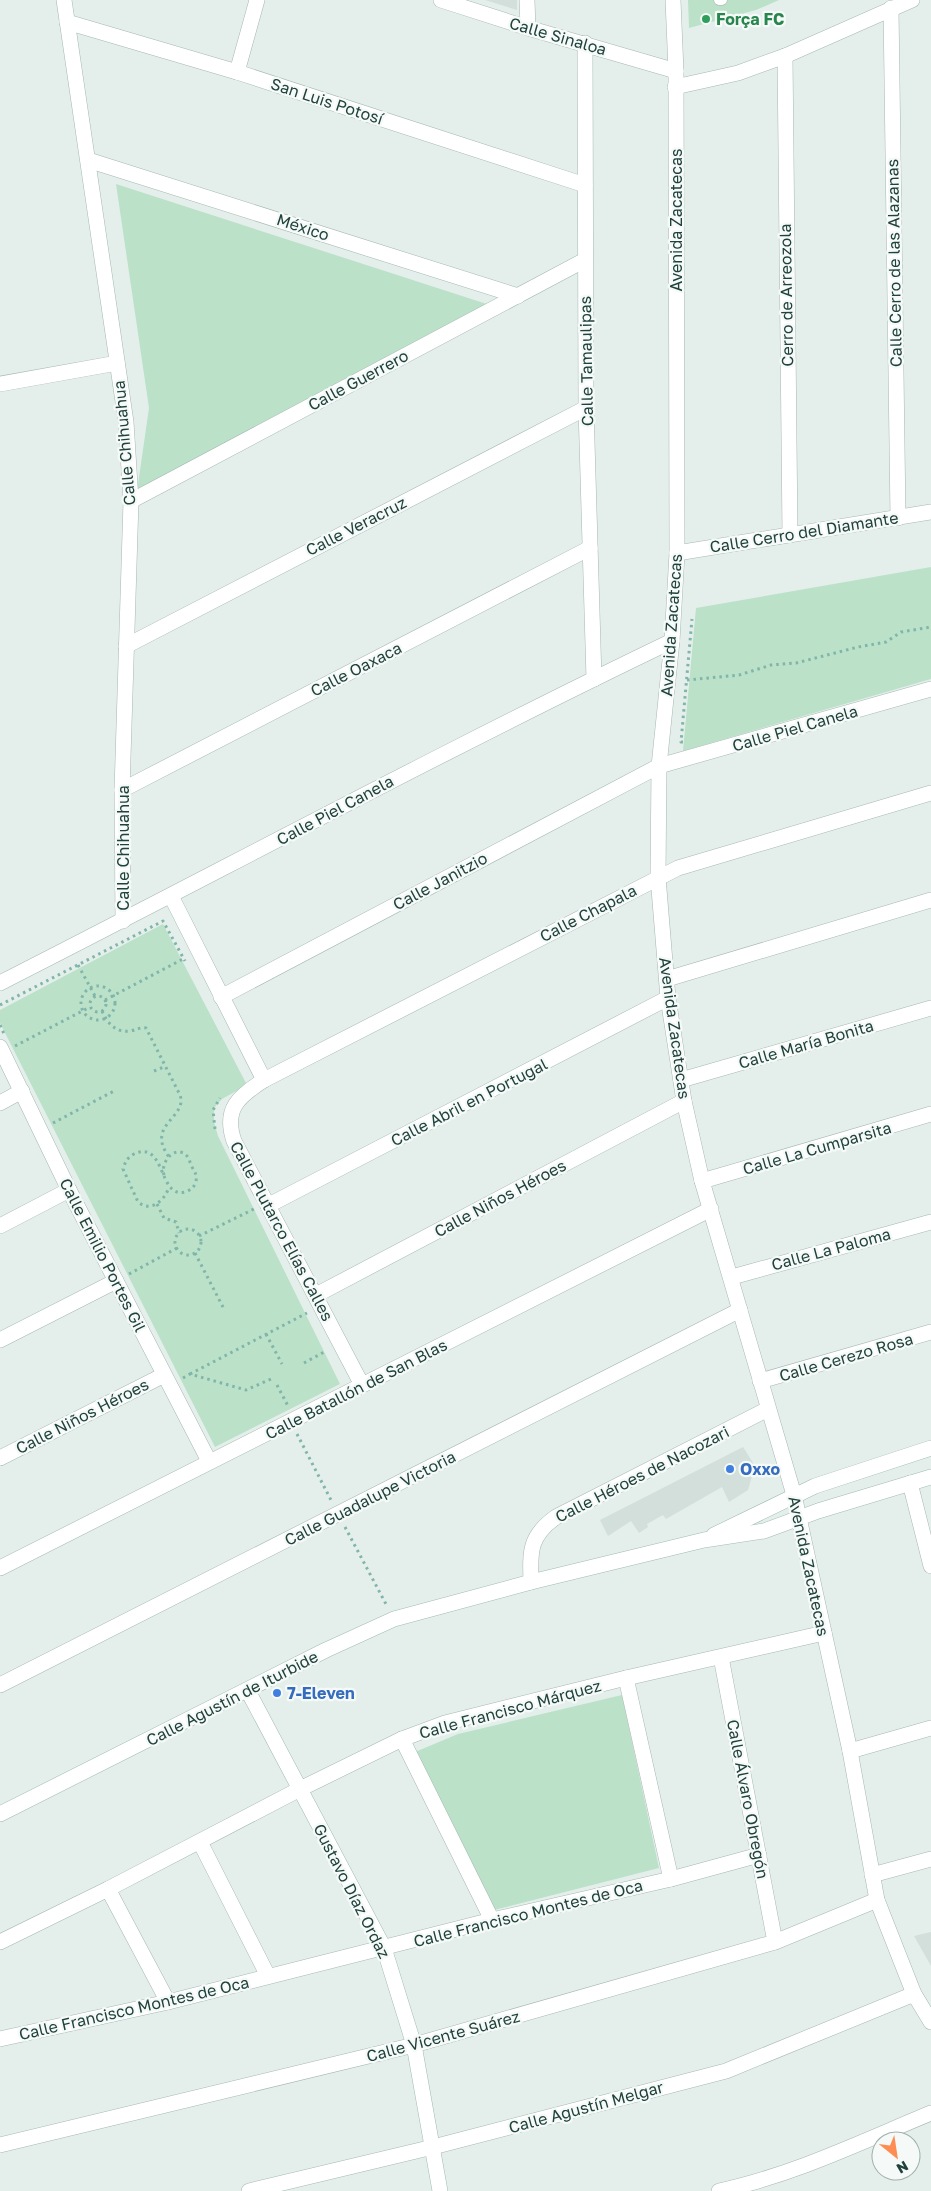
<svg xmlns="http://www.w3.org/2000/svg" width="931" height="2191" viewBox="0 0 931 2191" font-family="'Golos Text',sans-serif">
<rect width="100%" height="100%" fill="#e4efeb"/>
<!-- built -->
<g fill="#d2dfda">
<path d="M485 0H517V10Z"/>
<path d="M743 1447 755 1466 748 1490 729 1502 722 1487 666 1519 663 1515 647 1524 648 1527 639 1533 631 1521 608 1536 600 1520Z"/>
<path d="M931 1932V1966L914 1936Z"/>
</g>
<!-- green -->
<g fill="#bbe1c9">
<path d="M688 0H779L756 10 689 28Z"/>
<path d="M116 184 493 306 137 491 149 408Z"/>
<path d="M931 567V679L683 751 696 608Z"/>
<path d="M163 924 247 1085 222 1099 214 1108V1122L218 1136 340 1384 215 1447 0 1023V1010Z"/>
<path d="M622 1695 659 1868 494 1910 415 1752 458 1734Z"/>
</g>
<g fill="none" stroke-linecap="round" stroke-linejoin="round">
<!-- lane casing -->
<g stroke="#a6b8b3" stroke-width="11">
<path id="lane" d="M719 0H722"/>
</g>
<!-- street casing -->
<g stroke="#a6b8b3" stroke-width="16">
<g id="street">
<path d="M64 0 126 422 131 501 122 790 123 921"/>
<path d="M441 0 528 28 676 71"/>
<path d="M527 0 528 28"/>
<path d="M673 0 676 71 677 553 672 641 659 766 658 877 668 998 684 1101 702 1181 794 1495 850 1751 877 1900 914 1994 931 2022"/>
<path d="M891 8 898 518"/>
<path d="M67 22 237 72 585 185"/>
<path d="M585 43 586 408 594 679"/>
<path d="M785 56 790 535"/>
<path d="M237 72 257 0"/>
<path d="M675 87 738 73 785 56 912 0"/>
<path d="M88 160 518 296"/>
<path d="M0 384 117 363"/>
<path d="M131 501 585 260"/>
<path d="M677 553 931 512"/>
<path d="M126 646 586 408"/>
<path d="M122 790 590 548"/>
<path d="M171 896 264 1080"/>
<path d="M667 979 931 900"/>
<path d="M0 983C224 869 445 750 672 641"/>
<path d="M221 997 659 766 931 689"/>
<path d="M0 1047 69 1190 209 1461"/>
<path d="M681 1080 931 1008"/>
<path d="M0 1103 22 1091"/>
<path d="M702 1181 931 1114"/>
<path d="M269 1205 668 998"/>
<path d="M0 1226 69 1190"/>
<path d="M732 1277 931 1222"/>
<path d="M316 1295 684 1101"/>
<path d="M0 1340 116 1281"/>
<path d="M760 1381 931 1332"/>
<path d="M362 1385 234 1141C223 1109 239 1096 264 1080L678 868 931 793"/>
<path d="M0 1458 164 1375"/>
<path d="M910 1483 931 1566"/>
<path d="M0 1568 711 1209"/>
<path d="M531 1582C530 1552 529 1536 556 1517L768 1409"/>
<path d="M721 1657 775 1942"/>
<path d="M626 1678 671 1879"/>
<path d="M0 1685 740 1310"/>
<path d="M402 1739 492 1920"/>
<path d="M850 1751 931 1728"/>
<path d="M200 1842 268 1976"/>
<path d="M872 1875 931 1859"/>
<path d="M108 1889 168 2002"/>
<path d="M0 1942 108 1889 300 1789 402 1739 445 1723 626 1678 824 1633"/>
<path d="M0 2039 168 2002 492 1920 671 1879 759 1855"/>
<path d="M0 2145 414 2045 775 1942 877 1900"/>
<path d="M249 2191 433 2147 726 2071 914 1994"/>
<path d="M719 2191C793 2175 861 2142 931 2113"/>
</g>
</g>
<!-- secondary casing -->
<g stroke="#a1bbb4" stroke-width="16">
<g id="secondary">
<path d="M714 1535 815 1486 931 1448"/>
<path d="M248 1691 384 1948 414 2045 440 2191"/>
<path d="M0 1814 326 1650 394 1619 531 1582 704 1540 764 1531 818 1511 931 1477"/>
</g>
</g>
<!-- path -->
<g stroke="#81b5aa" stroke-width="3" stroke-dasharray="2.5 4" stroke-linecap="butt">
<path d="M687 680 739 675 771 665 796 663 858 647 886 642 901 632 931 627"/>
<path d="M683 742H681L692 619"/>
<path d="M78 965 95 996"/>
<circle cx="98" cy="1003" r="17"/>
<circle cx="98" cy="1004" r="8"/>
<path d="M105 1000 183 959"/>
<path d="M0 1005 163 921 185 961"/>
<path d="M102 1011C107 1023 116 1033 130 1031 136 1030 140 1027 146 1028L180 1095C188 1118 145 1124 169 1157"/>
<path d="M0 1025 4 1034"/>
<path d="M15 1046 90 1007"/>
<path d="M154 1071 166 1066"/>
<path d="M53 1123 114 1091"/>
<path d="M215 1129 213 1110 220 1098"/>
<path d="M164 1175C160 1161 176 1144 187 1156 189 1158 190 1163 192 1167 195 1172 197 1175 196 1182 194 1187 191 1190 185 1192 158 1199 166 1139 134 1154 128 1157 125 1162 123 1169L138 1202C151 1213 165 1200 169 1187"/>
<path d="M157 1204 164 1218 176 1222 179 1233"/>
<circle cx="188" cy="1242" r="13"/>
<path d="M199 1236 254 1209"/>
<path d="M195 1253 224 1309"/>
<path d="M129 1274 177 1248"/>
<path d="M266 1334 282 1364"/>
<path d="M304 1363 326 1351"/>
<path d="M190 1374 307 1313"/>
<path d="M183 1378 190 1374 246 1390 271 1379"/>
<path d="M277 1385 288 1406"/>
<path d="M297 1434 332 1502"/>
<path d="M345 1527 387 1606"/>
</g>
<!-- lane -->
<use href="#lane" stroke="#fff" stroke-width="10"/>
<!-- street -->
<use href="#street" stroke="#fff" stroke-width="15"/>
<!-- secondary -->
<use href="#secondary" stroke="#fff" stroke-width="15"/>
</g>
<!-- markers -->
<circle fill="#2e9e5b" stroke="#f5faf8" stroke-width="2" cx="706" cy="19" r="5"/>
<g fill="#3f7fe0" stroke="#f5faf8" stroke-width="2">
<circle cx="730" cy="1469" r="5"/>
<circle cx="277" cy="1693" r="5"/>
</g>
<g text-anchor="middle" stroke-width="4.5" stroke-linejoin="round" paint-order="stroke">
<!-- leisure labels -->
<g font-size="16" font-weight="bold" fill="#27864d" stroke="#f5faf8" text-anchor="start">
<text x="716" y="25">Força FC</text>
</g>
<!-- street labels -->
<g font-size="16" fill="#21423c" stroke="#f5faf8">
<text transform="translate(558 36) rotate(16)" y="6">Calle Sinaloa</text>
<text transform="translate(327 101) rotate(18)" y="6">San Luis Potosí</text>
<text transform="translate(676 220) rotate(-90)" y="6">Avenida Zacatecas</text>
<text transform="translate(303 227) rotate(18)" y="6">México</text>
<text transform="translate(894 263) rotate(-91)" y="6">Calle Cerro de las Alazanas</text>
<text transform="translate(786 295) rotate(-91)" y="6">Cerro de Arreozola</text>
<text transform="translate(586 361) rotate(-91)" y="6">Calle Tamaulipas</text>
<text transform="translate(358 380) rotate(-28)" y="6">Calle Guerrero</text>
<text transform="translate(124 443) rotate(-95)" y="6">Calle Chihuahua</text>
<text transform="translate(356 526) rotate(-27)" y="6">Calle Veracruz</text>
<text transform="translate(804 532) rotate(-9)" y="6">Calle Cerro del Diamante</text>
<text transform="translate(671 625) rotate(-86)" y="6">Avenida Zacatecas</text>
<text transform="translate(356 669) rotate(-27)" y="6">Calle Oaxaca</text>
<text transform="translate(795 728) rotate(-16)" y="6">Calle Piel Canela</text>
<text transform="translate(335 810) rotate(-28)" y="6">Calle Piel Canela</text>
<text transform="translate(123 848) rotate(-90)" y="6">Calle Chihuahua</text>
<text transform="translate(440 881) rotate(-28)" y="6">Calle Janitzio</text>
<text transform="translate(588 913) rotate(-27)" y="6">Calle Chapala</text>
<text transform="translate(675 1028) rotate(82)" y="6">Avenida Zacatecas</text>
<text transform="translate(806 1044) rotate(-16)" y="6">Calle María Bonita</text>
<text transform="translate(469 1102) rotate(-27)" y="6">Calle Abril en Portugal</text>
<text transform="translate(817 1148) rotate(-16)" y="6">Calle La Cumparsita</text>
<text transform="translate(500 1198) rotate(-28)" y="6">Calle Niños Héroes</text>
<text transform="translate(282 1231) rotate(62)" y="6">Calle Plutarco Elías Calles</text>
<text transform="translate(831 1249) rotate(-15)" y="6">Calle La Paloma</text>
<text transform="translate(103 1255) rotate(63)" y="6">Calle Emilio Portes Gil</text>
<text transform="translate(846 1357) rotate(-16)" y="6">Calle Cerezo Rosa</text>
<text transform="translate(356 1389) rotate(-27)" y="6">Calle Batallón de San Blas</text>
<text transform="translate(82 1416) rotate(-27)" y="6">Calle Niños Héroes</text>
<text transform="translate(642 1474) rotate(-27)" y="6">Calle Héroes de Nacozari</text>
<text transform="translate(370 1498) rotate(-27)" y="6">Calle Guadalupe Victoria</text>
<text transform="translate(809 1566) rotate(78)" y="6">Avenida Zacatecas</text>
<text transform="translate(232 1698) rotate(-27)" y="6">Calle Agustín de Iturbide</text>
<text transform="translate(510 1709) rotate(-15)" y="6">Calle Francisco Márquez</text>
<text transform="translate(748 1799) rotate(79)" y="6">Calle Álvaro Obregón</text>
<text transform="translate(352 1891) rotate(63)" y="6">Gustavo Díaz Ordaz</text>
<text transform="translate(528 1913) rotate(-14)" y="6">Calle Francisco Montes de Oca</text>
<text transform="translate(134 2008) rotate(-13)" y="6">Calle Francisco Montes de Oca</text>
<text transform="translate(443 2036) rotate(-15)" y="6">Calle Vicente Suárez</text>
<text transform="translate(586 2107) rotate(-15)" y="6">Calle Agustín Melgar</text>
</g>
<!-- shop labels -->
<g font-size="16" font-weight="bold" fill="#366cbe" stroke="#f5faf8" text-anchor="start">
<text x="740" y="1475">Oxxo</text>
<text x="287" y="1699">7-Eleven</text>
</g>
</g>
<!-- north arrow -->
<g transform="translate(896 2156) rotate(150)"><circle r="24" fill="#f5faf8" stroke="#a0b0ad"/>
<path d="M0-4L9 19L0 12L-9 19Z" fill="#fe8d53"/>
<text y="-8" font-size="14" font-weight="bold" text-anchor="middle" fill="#21423c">N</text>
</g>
</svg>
